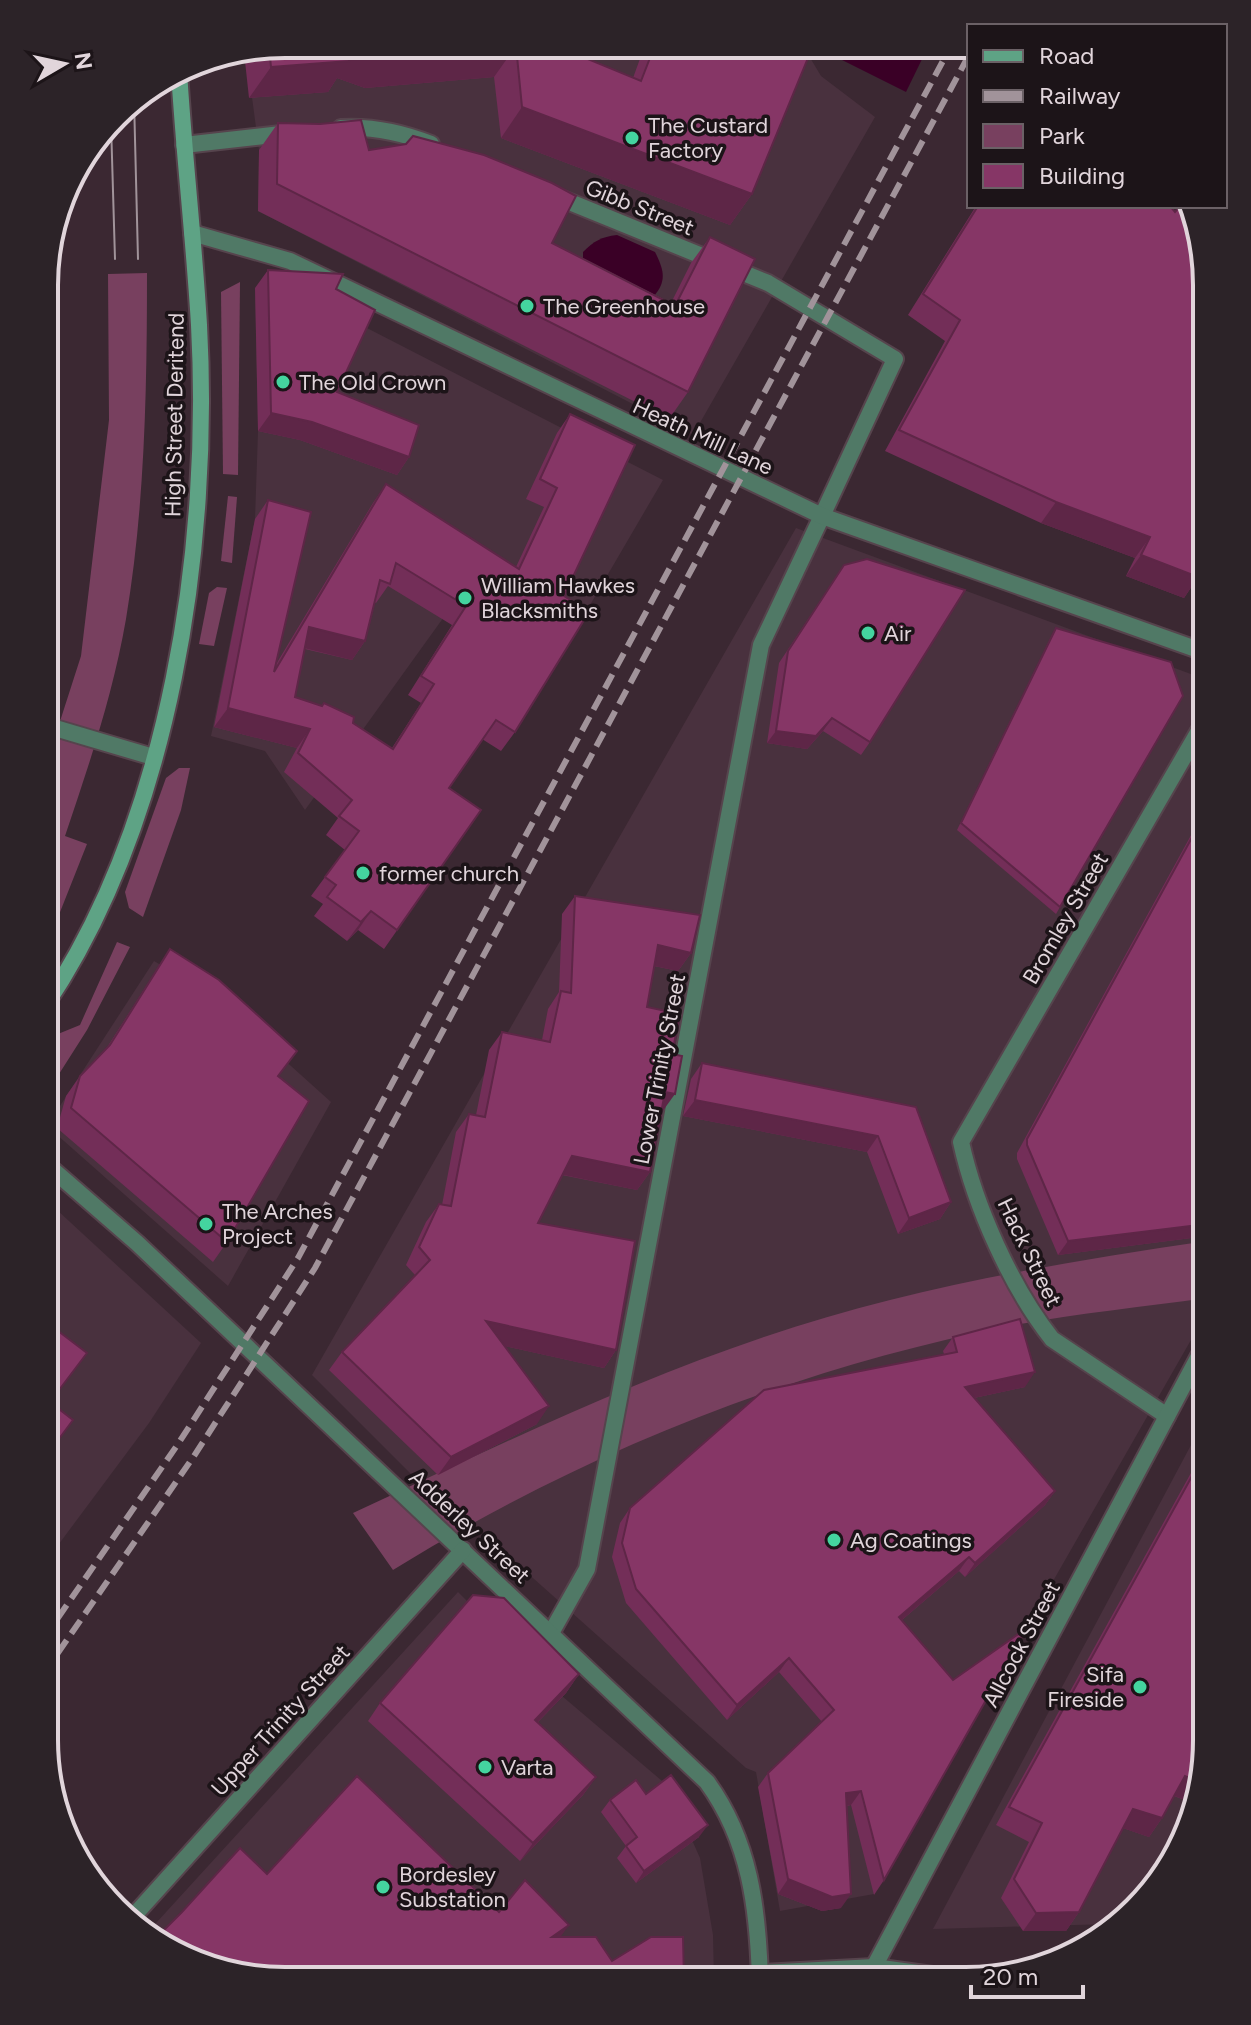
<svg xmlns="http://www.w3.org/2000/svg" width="1251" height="2025" viewBox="0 0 1251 2025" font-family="Figtree,sans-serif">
<rect width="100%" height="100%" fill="#3b2832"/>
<!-- built -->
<g fill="#49313e">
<path d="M285 44 803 46 821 76 875 117 693 435 258 211 259 150 246 52Z"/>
<path d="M255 288 291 289 663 480 576 629 477 571 305 810 265 751 211 736 255 519 258 431Z"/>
<path d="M796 528 1207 680V1312L874 1894 780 1911 756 1772 746 1768 470 1522 441 1504 312 1375Z"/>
<path d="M154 961 211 994 331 1102 228 1286 47 1126Z"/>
<path d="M45 1208 57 1210 201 1343 149 1423 44 1564Z"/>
<path d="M1207 1415 1206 1756 1189 1832 1157 1886 1109 1924 933 1929Z"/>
<path d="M458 1592 562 1696 668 1786 700 1858 713 1935 714 1980 254 1979 146 1934Z"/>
</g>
<!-- green -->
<g fill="#78405f">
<path d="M147 273C147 389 145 505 126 619 113 694 89 765 65 836L87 844 45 950V768L81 656 109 420 108 274Z"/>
<path d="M240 282 238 475 223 474 221 292Z"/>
<path d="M228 496 237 497 232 563 221 561Z"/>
<path d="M217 587 227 588 214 646 199 644 209 593Z"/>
<path d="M179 768H190L181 810 143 917 129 908 125 892 166 778Z"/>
<path d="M117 942 130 947 87 1030 45 1096V1054L53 1036 80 1025Z"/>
<path d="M1207 1241V1298C1141 1307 1074 1314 1009 1326 790 1370 582 1453 393 1570L353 1513C488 1450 622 1385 764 1337 908 1288 1057 1263 1207 1241Z"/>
</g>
<!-- water -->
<g fill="#3a0026">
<path d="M814 46H912L925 53 906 92Z"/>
<path d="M617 235 655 252C664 270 667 281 654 296L583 270V252C594 241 601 237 617 235Z"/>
</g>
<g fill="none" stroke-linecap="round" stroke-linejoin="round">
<!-- pedestrian casing -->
<g stroke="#56444d" stroke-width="20">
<path id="pedestrian" d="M551 1633 587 1569 761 645 822 516"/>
</g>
<!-- minor casing -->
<g stroke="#56444d" stroke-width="20">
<g id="minor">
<path d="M341 128C373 126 401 132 431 144"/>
<path d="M184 145 290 133"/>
<path d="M555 196 768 283 895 359 822 516"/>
<path d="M45 1163 137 1243 707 1782C750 1841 758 1909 760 1980"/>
<path d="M1167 1416 1052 1339C1011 1287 975 1206 961 1142L1207 717"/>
<path d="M130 1920 463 1550"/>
<path d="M874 1967 1207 1341"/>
<path d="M760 1973 874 1967 947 1977 994 1976"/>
</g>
</g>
<!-- tertiary casing -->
<g stroke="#56444d" stroke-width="20">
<g id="tertiary">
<path d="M192 233 290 261 822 516 1207 653"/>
<path d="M45 725 153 757"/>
</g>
</g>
<!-- secondary casing -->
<g stroke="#56444d" stroke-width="20">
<path id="secondary" d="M45 1006C171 819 211 546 199 325 194 240 184 155 179 71"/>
</g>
<!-- pedestrian -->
<use href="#pedestrian" stroke="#507966" stroke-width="16"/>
<!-- minor -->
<use href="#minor" stroke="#507966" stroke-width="16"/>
<!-- tertiary -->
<use href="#tertiary" stroke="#507966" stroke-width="16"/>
<!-- secondary -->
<use href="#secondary" stroke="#5ea385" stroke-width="16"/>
<!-- tram -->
<g stroke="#a1939a" stroke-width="2">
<path d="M134 99 138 259"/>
<path d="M111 123 115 259"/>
</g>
<!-- rail -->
<g stroke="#a1939a" stroke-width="6" stroke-dasharray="16 8" stroke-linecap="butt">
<path d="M44 1638 178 1444 298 1258 951 46"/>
<path d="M44 1673 194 1456 315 1268 969 55"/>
</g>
</g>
<!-- wall -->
<g fill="#732e58" fill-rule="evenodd">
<path d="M285 44 554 45 633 78 645 45 813 46 752 194 730 225 501 138 494 77 365 88 337 78 328 92 249 98 244 52Z"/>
<path d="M278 123 369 150 671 303 691 263 710 237 688 392 669 419 258 211 259 150Z"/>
<path d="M976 206H1170L1198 577 1184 598 1126 576 1135 558 1041 523 885 451 945 341 908 315Z"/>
<path d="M268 270 336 289 337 392 409 457 397 475 300 440 258 431 255 288Z"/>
<path d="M570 414 564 596 515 732 501 751 482 739 449 788 481 810 384 949 358 930 347 941 314 916 323 904 311 896 345 850 326 835 338 818 284 772 297 748 214 727 255 519 268 500 275 666 373 503 386 484 516 567 544 507 526 499 557 433ZM388 586 452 625 408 695 421 703 392 748 353 723 295 697 305 649 352 660 365 641 374 602 376 603Z"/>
<path d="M844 565 870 742 861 755 823 731 807 749 767 743 779 663Z"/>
<path d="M1056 628 1060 907 1056 914 957 830 1052 635Z"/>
<path d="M1207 806V1236L1058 1255 1017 1159V1153Z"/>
<path d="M575 896 691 953 678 971 654 966 647 1007 662 1112 650 1172 637 1190 562 1175 538 1223 616 1350 604 1368 505 1346 537 1424 438 1475 329 1370 342 1352 415 1275 406 1265 426 1222 439 1204 442 1205 456 1132 469 1114 476 1115 489 1050 502 1032 542 1040 548 1009 559 992 562 914Z"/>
<path d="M170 949 279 1076 227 1242 213 1262 57 1128 66 1096 80 1076 106 1049Z"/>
<path d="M702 1063 916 1107 951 1202 940 1219 898 1234 867 1152 683 1116 691 1079Z"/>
<path d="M953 1337 1025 1387 974 1398 1055 1491 1045 1505 965 1577 959 1571 902 1620 884 1880 874 1895 851 1805 847 1806 841 1908 822 1911 778 1894 758 1787 768 1773 822 1722 779 1672 727 1720 626 1603 612 1557 620 1523 630 1508 944 1354 943 1351Z"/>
<path d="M1207 1444 1206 1756 1195 1804 1174 1796 1162 1818 1149 1837 1123 1828 1079 1912 1066 1931H1023L1001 1898 1029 1842 996 1825Z"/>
<path d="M579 1674 566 1693 538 1722 596 1777 583 1795 520 1861 368 1721 380 1703Z"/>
<path d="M646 1794 699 1837 636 1883 617 1858 626 1846 601 1812 610 1800Z"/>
</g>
<!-- shaded-wall -->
<g fill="#5e2647">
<path d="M342 44H352L516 46 494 77 365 88 337 78 328 92 249 98 271 67Z"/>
<path d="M522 107 752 194 730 225 501 138Z"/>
<path d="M271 413 312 422 409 457 397 475 300 440 258 431Z"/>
<path d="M1056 502 1150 537 1135 558 1041 523Z"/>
<path d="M1141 555 1198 577 1184 598 1126 576Z"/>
<path d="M309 627 365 641 352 660 296 646Z"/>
<path d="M228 708 310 729 297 748 214 727Z"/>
<path d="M832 718 823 731 807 749 767 743 776 731Z"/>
<path d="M371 911 358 930 347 941 361 922Z"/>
<path d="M658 945 691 953 678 971 645 964Z"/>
<path d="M665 1092 675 1094 662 1112 652 1110Z"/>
<path d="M695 1100 878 1136 867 1152 683 1116Z"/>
<path d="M572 1156 650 1172 637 1190 559 1174Z"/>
<path d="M951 1202 940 1219 898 1234 909 1218Z"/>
<path d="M1207 1224V1236L1058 1255 1068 1241Z"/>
<path d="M486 1321 616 1350 604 1368 473 1339Z"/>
<path d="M1035 1372 1025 1387 955 1402 965 1387Z"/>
<path d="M549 1406 537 1424 438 1475 451 1457Z"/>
<path d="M1055 1491 1045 1505 965 1577 975 1563Z"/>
<path d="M969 1557 959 1571 889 1631 899 1617Z"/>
<path d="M789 1658 779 1672 727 1720 737 1705Z"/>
<path d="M579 1674 566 1693 522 1738 535 1720Z"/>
<path d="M1185 1776 1200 1783 1195 1804 1172 1795Z"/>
<path d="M596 1777 583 1795 520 1861 533 1843Z"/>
<path d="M861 1791 851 1805 836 1807 846 1793Z"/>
<path d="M1133 1809 1162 1818 1149 1837 1120 1827Z"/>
<path d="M708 1825 699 1837 636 1883 644 1871Z"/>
<path d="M788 1879 851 1894 841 1908 822 1911 778 1894Z"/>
<path d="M1079 1912 1066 1931H1023L1036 1913Z"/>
<path d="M569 1925 559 1939 552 1937Z"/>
</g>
<!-- building -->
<g fill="#863666" stroke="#5e2647" stroke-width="2" fill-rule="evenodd">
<path d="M285 44H345L349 61 271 67 269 47Z"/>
<path d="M352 44 554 45 641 81 655 45 813 46 752 194 522 107 516 46 387 57Z"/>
<path d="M361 120 369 150 406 144 413 136 484 155 552 183 576 196 552 243 675 306 710 237 755 259 688 392 277 184 278 123 320 124Z"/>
<path d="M978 206H1170L1175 212 1180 206H1191L1207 285V558L1198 577 1141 555 1150 537 1056 502 899 430 960 320 923 294Z"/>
<path d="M268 270 343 274 336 289 375 310 337 392 419 425 409 457 312 422 271 413Z"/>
<path d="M570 414 635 445 564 596 589 612 515 732 496 720 449 788 481 810 397 930 371 911 361 922 327 897 336 885 325 877 359 831 339 816 352 800 298 753 310 729 228 708 268 500 311 512 274 672 386 484 519 569 557 488 540 479ZM396 563 466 606 421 676 434 684 393 749 353 723 354 717 324 703 322 706 295 697 309 627 365 641 380 580 390 584Z"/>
<path d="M867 559 965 590 870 742 832 718 816 736 776 731 788 651 844 565Z"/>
<path d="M1056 628 1171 662 1183 696 1060 907 961 823Z"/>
<path d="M1207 810V1224L1068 1241 1027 1145V1139Z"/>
<path d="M575 896 700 915 691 953 658 945 647 1007 680 1014 672 1054 682 1056 675 1094 665 1092 650 1172 572 1156 538 1223 635 1241 616 1350 486 1321 549 1406 451 1457 342 1352 430 1260 419 1247 439 1204 451 1206 469 1114 485 1117 502 1032 550 1042 561 991 571 993Z"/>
<path d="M170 949 219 980 297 1051 278 1076 309 1101 227 1242 71 1108 80 1076 110 1045Z"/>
<path d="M702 1063 916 1107 951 1202 909 1218 878 1136 695 1100Z"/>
<path d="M1020 1319 1035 1372 965 1387 1055 1491 975 1563 969 1557 899 1617 953 1680 1027 1628 884 1880 861 1791 846 1793 851 1894 832 1897 788 1879 768 1773 834 1710 789 1658 737 1705 636 1589 622 1543 630 1508 764 1390 957 1352 953 1337Z"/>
<path d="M45 1321 87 1353 50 1402 73 1420 44 1459Z"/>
<path d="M1207 1449 1206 1756 1200 1783 1185 1776 1162 1818 1133 1809 1079 1912 1036 1913 1014 1879 1042 1823 1009 1807Z"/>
<path d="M473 1595 504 1598 579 1674 535 1720 596 1777 533 1843 380 1703Z"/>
<path d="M671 1775 708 1825 644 1871 626 1846 637 1837 610 1800 636 1780 646 1794Z"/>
<path d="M357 1776 499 1912 525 1880 569 1925 552 1937H596L612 1961 651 1937H683L684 1980 254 1979 156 1938 182 1912 240 1848 267 1874Z"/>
</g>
<!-- markers -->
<g fill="#44d49f" stroke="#1c1418" stroke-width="3">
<circle cx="632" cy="138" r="8"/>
<circle cx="527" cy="306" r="8"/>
<circle cx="283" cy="382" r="8"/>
<circle cx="465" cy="598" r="8"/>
<circle cx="868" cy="633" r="8"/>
<circle cx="363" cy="873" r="8"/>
<circle cx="206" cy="1224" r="8"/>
<circle cx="834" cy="1540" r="8"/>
<circle cx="1140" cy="1687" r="8"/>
<circle cx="485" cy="1767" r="8"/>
<circle cx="383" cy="1887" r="8"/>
</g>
<g text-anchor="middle" stroke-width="7" stroke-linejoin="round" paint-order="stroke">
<!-- poi labels -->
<g font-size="22" fill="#e1d5db" stroke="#1c1418" text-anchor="start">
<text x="648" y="133">The Custard<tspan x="648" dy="25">Factory</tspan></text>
<text x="543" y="314">The Greenhouse</text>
<text x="299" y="390">The Old Crown</text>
<text x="481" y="593">William Hawkes<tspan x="481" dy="25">Blacksmiths</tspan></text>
<text x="884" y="641">Air</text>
<text x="379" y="881">former church</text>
<text x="222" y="1219">The Arches<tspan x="222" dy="25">Project</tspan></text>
<text x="850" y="1548">Ag Coatings</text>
<text x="1124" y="1682" text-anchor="end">Sifa<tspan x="1124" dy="25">Fireside</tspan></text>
<text x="501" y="1775">Varta</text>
<text x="399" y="1882">Bordesley<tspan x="399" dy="25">Substation</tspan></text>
</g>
<!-- street labels -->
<g font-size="22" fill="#e1d5db" stroke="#1c1418">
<text transform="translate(640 207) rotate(22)" y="8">Gibb Street</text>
<text transform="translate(174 415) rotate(-89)" y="8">High Street Deritend</text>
<text transform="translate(703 436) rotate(25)" y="8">Heath Mill Lane</text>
<text transform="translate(1065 918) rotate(-60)" y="8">Bromley Street</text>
<text transform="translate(659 1069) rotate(-79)" y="8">Lower Trinity Street</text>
<text transform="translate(1030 1252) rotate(64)" y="8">Hack Street</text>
<text transform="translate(470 1526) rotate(43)" y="8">Adderley Street</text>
<text transform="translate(1021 1644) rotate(-62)" y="8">Allcock Street</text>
<text transform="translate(280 1720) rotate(-48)" y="8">Upper Trinity Street</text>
</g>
</g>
<!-- crop -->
<path d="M0 0H1251V2025H0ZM285 58H966A227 227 0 0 1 1193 285V1740A227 227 0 0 1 966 1967H285A227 227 0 0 1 58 1740V285A227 227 0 0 1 285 58Z" fill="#2c2328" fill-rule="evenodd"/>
<path fill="none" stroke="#e1d5db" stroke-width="4" d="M285 58H966A227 227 0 0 1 1193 285V1740A227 227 0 0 1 966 1967H285A227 227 0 0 1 58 1740V285A227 227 0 0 1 285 58Z"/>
<!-- legend -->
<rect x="967" y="24" width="260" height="184" fill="#1c1418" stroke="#6b6166" stroke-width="2"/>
<rect x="983" y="50" width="40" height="12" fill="#5ea385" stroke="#6b6166" stroke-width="2"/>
<text x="1039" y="64" font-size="24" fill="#e1d5db">Road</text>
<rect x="983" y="90" width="40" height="12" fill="#a1939a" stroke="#6b6166" stroke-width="2"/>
<text x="1039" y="104" font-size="24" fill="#e1d5db">Railway</text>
<rect x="983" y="124" width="40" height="24" fill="#78405f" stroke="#6b6166" stroke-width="2"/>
<text x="1039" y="144" font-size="24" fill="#e1d5db">Park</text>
<rect x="983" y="164" width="40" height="24" fill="#863666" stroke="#6b6166" stroke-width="2"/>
<text x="1039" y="184" font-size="24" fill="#e1d5db">Building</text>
<!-- north arrow -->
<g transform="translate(64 64) rotate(81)" stroke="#1c1418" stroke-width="6" paint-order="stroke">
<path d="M0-6L14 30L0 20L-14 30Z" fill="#e1d5db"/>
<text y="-12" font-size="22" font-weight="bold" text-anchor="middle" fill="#e1d5db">N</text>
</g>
<!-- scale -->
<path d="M971 1985v12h112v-12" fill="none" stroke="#e1d5db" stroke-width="4"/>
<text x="983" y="1985" font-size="24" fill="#e1d5db" stroke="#1c1418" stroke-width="6" paint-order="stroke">20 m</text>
</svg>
